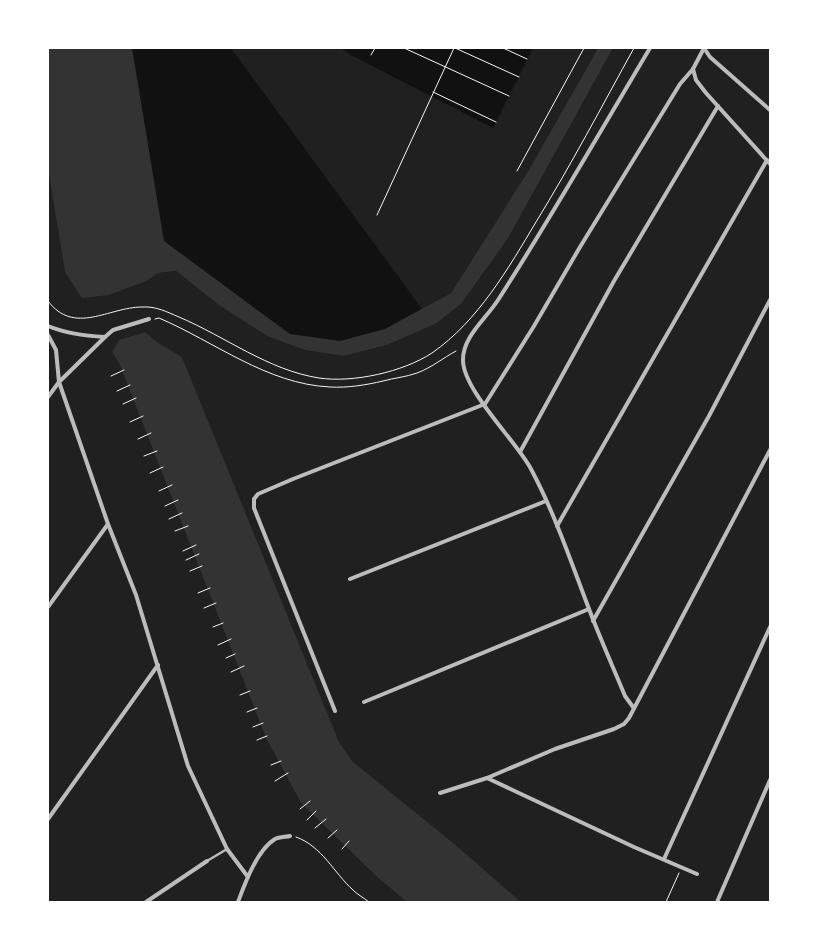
<svg xmlns="http://www.w3.org/2000/svg" width="818" height="950" viewBox="0 0 818 950" font-family="'Exo 2',sans-serif">
<rect width="100%" height="100%" fill="#111"/>
<!-- green -->
<g fill="#202020">
<path d="M231 48H341L349 54 493 128 533 48H598L530 168 451 293 422 309Z"/>
<path d="M613 48H770V902H521L457 846 352 761 339 742 182 357 157 342 145 332 120 340 112 352 119 363 266 738 301 803 377 877 407 902H48V169L65 272 109 295 147 281 158 273 176 271 220 306 267 336 344 356 387 345 434 324 461 304 507 240Z"/>
</g>
<!-- water -->
<g fill="#333">
<path d="M48 48H132L164 241 290 334 340 341 385 329 451 293 530 168 598 48H613L507 240 461 304 435 324 387 345 344 356 305 350 267 336 220 306 176 271 158 273 147 281 109 295 82 298 65 272 48 169Z"/>
<path d="M145 332 157 342 182 357 339 742 352 761 457 846 521 902H407L377 877 301 803 266 738 119 363 112 352 119 340Z"/>
</g>
<g fill="none" stroke-linecap="round" stroke-linejoin="round">
<!-- path -->
<g stroke="#f5f5f5" stroke-width="1">
<path d="M404 48 509 96"/>
<path d="M455 48 519 77"/>
<path d="M503 48 527 59"/>
<path d="M371 55 375 48"/>
<path d="M433 92 496 122"/>
<path d="M517 171 584 48"/>
<path d="M377 215 454 48"/>
<path d="M48 301C74 336 109 307 142 307 156 306 167 312 179 317 226 337 268 370 319 378 353 383 403 372 432 353 478 321 508 269 536 222 571 165 602 106 634 48"/>
<path d="M155 319 159 318C215 342 267 384 330 387 348 388 366 385 383 381 394 378 406 377 417 373 431 368 443 358 456 351"/>
<path d="M111 376 124 370"/>
<path d="M117 391 130 385"/>
<path d="M123 404 136 398"/>
<path d="M130 422 143 416"/>
<path d="M138 439 151 433"/>
<path d="M144 456 157 451"/>
<path d="M150 473 163 467"/>
<path d="M159 491 172 485"/>
<path d="M165 506 178 500"/>
<path d="M169 519 182 513"/>
<path d="M175 531 188 526"/>
<path d="M183 551 196 545"/>
<path d="M186 560 199 554"/>
<path d="M190 571 202 566"/>
<path d="M198 593 210 588"/>
<path d="M204 608 216 603"/>
<path d="M213 627 223 623"/>
<path d="M218 645 231 639"/>
<path d="M226 658 235 654"/>
<path d="M231 672 244 666"/>
<path d="M240 695 250 691"/>
<path d="M247 712 257 708"/>
<path d="M253 727 263 723"/>
<path d="M257 740 267 736"/>
<path d="M271 765 281 761"/>
<path d="M275 781 288 773"/>
<path d="M300 809 310 801"/>
<path d="M307 820 316 811"/>
<path d="M315 828 326 819"/>
<path d="M296 837C322 846 334 873 353 890 358 895 364 898 369 902"/>
<path d="M328 838 337 830"/>
<path d="M342 849 349 841"/>
<path d="M666 902 679 873"/>
</g>
<!-- pedestrian -->
<path stroke="#bcbcbc" stroke-width="2.5" d="M207 861 227 849"/>
<!-- minor -->
<g stroke="#bcbcbc" stroke-width="4">
<path d="M704 48 710 57 770 110"/>
<path d="M693 69 696 80 706 93 770 164"/>
<path d="M48 326C67 334 85 336 105 337L113 330 149 319"/>
<path d="M48 335 56 350 59 382 108 524 136 595 188 766 227 849 248 877"/>
<path d="M48 397 59 382 105 337"/>
<path d="M520 452 614 281 718 106"/>
<path d="M557 526 767 160"/>
<path d="M350 579 546 501"/>
<path d="M48 607 108 524"/>
<path d="M593 621 709 416 770 300"/>
<path d="M364 702 589 609"/>
<path d="M633 707 625 696C613 667 600 638 589 609 571 562 555 514 531 469 516 441 464 391 463 361 462 337 486 319 498 300 551 218 600 132 650 48"/>
<path d="M335 711 254 508V499L258 494 293 479 485 404 534 326 580 247 680 84 693 69 704 48"/>
<path d="M487 778 634 847 697 874"/>
<path d="M440 793 487 778 555 749 614 729 624 724 629 718 770 450"/>
<path d="M48 819 158 665"/>
<path d="M664 859 770 627"/>
<path d="M146 902 207 861"/>
<path d="M238 902C245 883 257 850 275 839 279 837 286 837 290 836"/>
<path d="M717 902 770 780"/>
</g>
</g>
<!-- border -->
<rect width="818" height="950" fill="none" stroke="#ffffff" stroke-width="98"/>
</svg>
